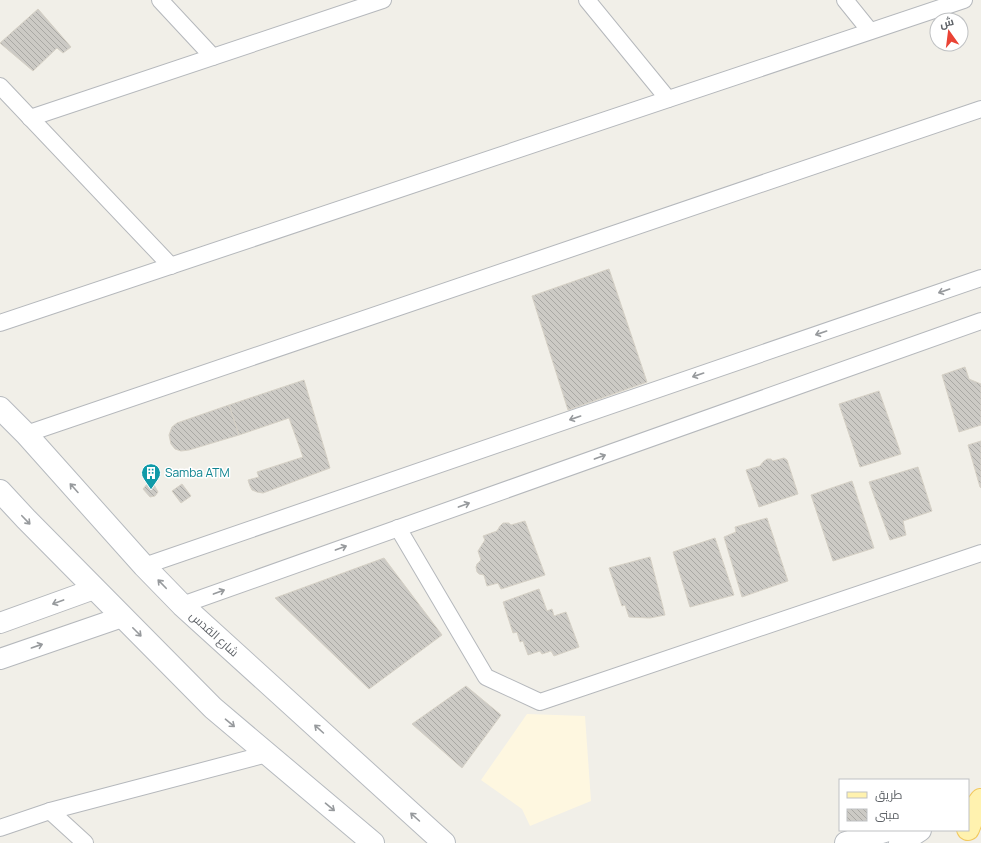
<svg xmlns="http://www.w3.org/2000/svg" width="981" height="843" viewBox="0 0 981 843" font-family="Manrope,Cairo,sans-serif">
<defs>
<pattern id="building-back-hatch" width="6" height="6" patternUnits="userSpaceOnUse"><rect width="6" height="6" fill="#cccac5"/><path d="M-1 5l2 2M0 0l6 6M5-1l2 2" fill="none" stroke="#a9a8a4"/></pattern>
</defs>
<rect width="100%" height="100%" fill="#f1efe8"/>
<!-- commercial -->
<path fill="#fef7e0" d="M527 714 585 716 591 801 530 826 522 809 481 780Z"/>
<!-- building -->
<g fill="url(#building-back-hatch)" stroke="#d6d1c6">
<path d="M38 9 71 47 63 53 57 48 33 71 0 43Z"/>
<path d="M609 269 647 382 568 410 532 296Z"/>
<path d="M965 367 969 379 981 384V425L959 432 942 375Z"/>
<path d="M304 380 330 468 263 493 257 492 252 490 250 486 248 480 259 477 257 472 303 457 289 418 239 435 229 405Z"/>
<path d="M879 391 901 454 860 467 839 404Z"/>
<path d="M229 405 239 435 189 450 181 451 175 449 171 444 169 435 172 427 177 423Z"/>
<path d="M981 441V488L980 487 968 445Z"/>
<path d="M784 458 787 460 798 494 759 507 746 470 760 466 763 462 767 459H771L773 461Z"/>
<path d="M918 467 932 511 903 521 906 535 890 540 869 482Z"/>
<path d="M852 481 874 548 833 561 811 495Z"/>
<path d="M148 483H153L158 492 155 496 150 497 143 489Z"/>
<path d="M182 484 191 496 181 503 172 491Z"/>
<path d="M767 518 788 581 742 597 724 537 736 532 735 527Z"/>
<path d="M525 521 545 575 501 589 498 583 487 586 484 575 479 574 477 572 476 567 477 564 481 560 478 551 485 540 483 536 497 531 500 526 503 523H509L511 525Z"/>
<path d="M715 538 734 595 690 607 673 552Z"/>
<path d="M650 557 665 615 650 618 629 617 625 605 622 606 609 568Z"/>
<path d="M384 558 442 635 369 689 275 598Z"/>
<path d="M539 589 547 611 552 609 554 616 566 612 579 647 554 656 551 651 542 654 540 651 528 655 523 641 520 642 517 632 513 633 503 602Z"/>
<path d="M466 686 501 715 462 768 412 724Z"/>
</g>
<g fill="none" stroke-linecap="round" stroke-linejoin="round">
<!-- minor casing -->
<g stroke="#b5b8bc" stroke-width="18">
<g id="minor">
<path d="M160 0 213 57"/>
<path d="M587 0 668 99"/>
<path d="M845 0 870 31"/>
<path d="M0 86 171 266"/>
<path d="M30 118 383 0"/>
<path d="M0 323 964 0"/>
<path d="M26 434 981 109"/>
<path d="M398 528 486 677 540 702 981 553"/>
<path d="M144 566 981 278"/>
<path d="M182 605 981 321"/>
<path d="M50 811 85 843"/>
<path d="M0 828 50 811 267 754"/>
</g>
</g>
<!-- tertiary casing -->
<g stroke="#b5b8bc" stroke-width="22">
<g id="tertiary">
<path d="M0 623 94 589"/>
<path d="M0 659 122 617"/>
</g>
</g>
<!-- secondary casing -->
<g stroke="#b6babf" stroke-width="24">
<g id="secondary">
<path d="M0 408 26 434 144 566 182 605 444 843"/>
<path d="M0 491 26 519 213 708 373 843"/>
<path d="M846 843 888 830"/>
<path d="M900 843 920 830"/>
</g>
</g>
<!-- primary casing -->
<g stroke="#f2c960" stroke-width="24">
<path id="primary" d="M968 829 978 804 981 800"/>
</g>
<!-- minor -->
<use href="#minor" stroke="#fff" stroke-width="16"/>
<!-- tertiary -->
<use href="#tertiary" stroke="#fff" stroke-width="20"/>
<!-- secondary -->
<use href="#secondary" stroke="#fff" stroke-width="22"/>
<!-- primary -->
<use href="#primary" stroke="#fff2af" stroke-width="22"/>
</g>
<!-- one-way arrows -->
<defs><path id="oneway-shaft" d="M-6 0H5M1.5-3L5.5 0L1.5 3" fill="none" stroke-width="1.6" stroke-linecap="round" stroke-linejoin="round"/></defs>
<g stroke="#979a9d">
<use href="#oneway-shaft" transform="translate(944 291) rotate(161)"/>
<use href="#oneway-shaft" transform="translate(821 333) rotate(161)"/>
<use href="#oneway-shaft" transform="translate(698 375) rotate(161)"/>
<use href="#oneway-shaft" transform="translate(575 418) rotate(161)"/>
<use href="#oneway-shaft" transform="translate(600 457) rotate(-20)"/>
<use href="#oneway-shaft" transform="translate(74 488) rotate(-132)"/>
<use href="#oneway-shaft" transform="translate(464 505) rotate(-20)"/>
<use href="#oneway-shaft" transform="translate(26 520) rotate(46)"/>
<use href="#oneway-shaft" transform="translate(341 548) rotate(-20)"/>
<use href="#oneway-shaft" transform="translate(162 584) rotate(-134)"/>
<use href="#oneway-shaft" transform="translate(219 592) rotate(-20)"/>
<use href="#oneway-shaft" transform="translate(58 602) rotate(160)"/>
<use href="#oneway-shaft" transform="translate(137 632) rotate(45)"/>
<use href="#oneway-shaft" transform="translate(37 646) rotate(-19)"/>
<use href="#oneway-shaft" transform="translate(230 723) rotate(40)"/>
<use href="#oneway-shaft" transform="translate(319 729) rotate(-138)"/>
<use href="#oneway-shaft" transform="translate(330 807) rotate(40)"/>
<use href="#oneway-shaft" transform="translate(415 817) rotate(-138)"/>
</g>
<!-- icons -->
<defs>
<g id="building-pin" transform="scale(1)"><path d="M0 17L-7.5 6A9.5 9.5 0 1 1 7.5 6Z" fill="#0f9aa8" stroke="#fff"/><path d="M-4-6H4V6H1V3H-1V6H-4ZM-2.5-4.3h1.7v1.8h-1.7ZM.8-4.3h1.7v1.8H.8ZM-2.5-1h1.7V.8h-1.7ZM.8-1h1.7V.8H.8Z" fill="#fff"/></g>
</defs>
<g fill-rule="evenodd">
<use href="#building-pin" x="151" y="473"/>
</g>
<g text-anchor="middle" stroke-width="3" stroke-linejoin="round" paint-order="stroke">
<!-- culture labels -->
<g font-size="12" fill="#0d838f" stroke="#fff" text-anchor="start">
<text x="165" y="477">Samba ATM</text>
</g>
<!-- street labels -->
<g font-size="12" fill="#5f6368" stroke="#fff">
<text transform="translate(214 634) rotate(42)" y="4">شارع القدس</text>
</g>
</g>
<!-- legend -->
<rect x="839" y="779" width="130" height="52" fill="#ffffff" stroke="#bfc1c3"/>
<rect x="847" y="792" width="20" height="6" fill="#fff2af" stroke="#bfc1c3"/>
<text x="875" y="799" font-size="12" fill="#5f6368">طريق</text>
<rect x="847" y="809" width="20" height="12" fill="url(#building-back-hatch)" stroke="#bfc1c3"/>
<text x="875" y="819" font-size="12" fill="#5f6368">مبنى</text>
<!-- north arrow -->
<g transform="translate(949 32) rotate(346)"><circle r="19" fill="#ffffff" stroke="#bfc1c3"/>
<path d="M0-3L7 15L0 10L-7 15Z" fill="#ea4335"/>
<text y="-6" font-size="11" font-weight="bold" text-anchor="middle" fill="#5f6368">ش</text>
</g>
</svg>
